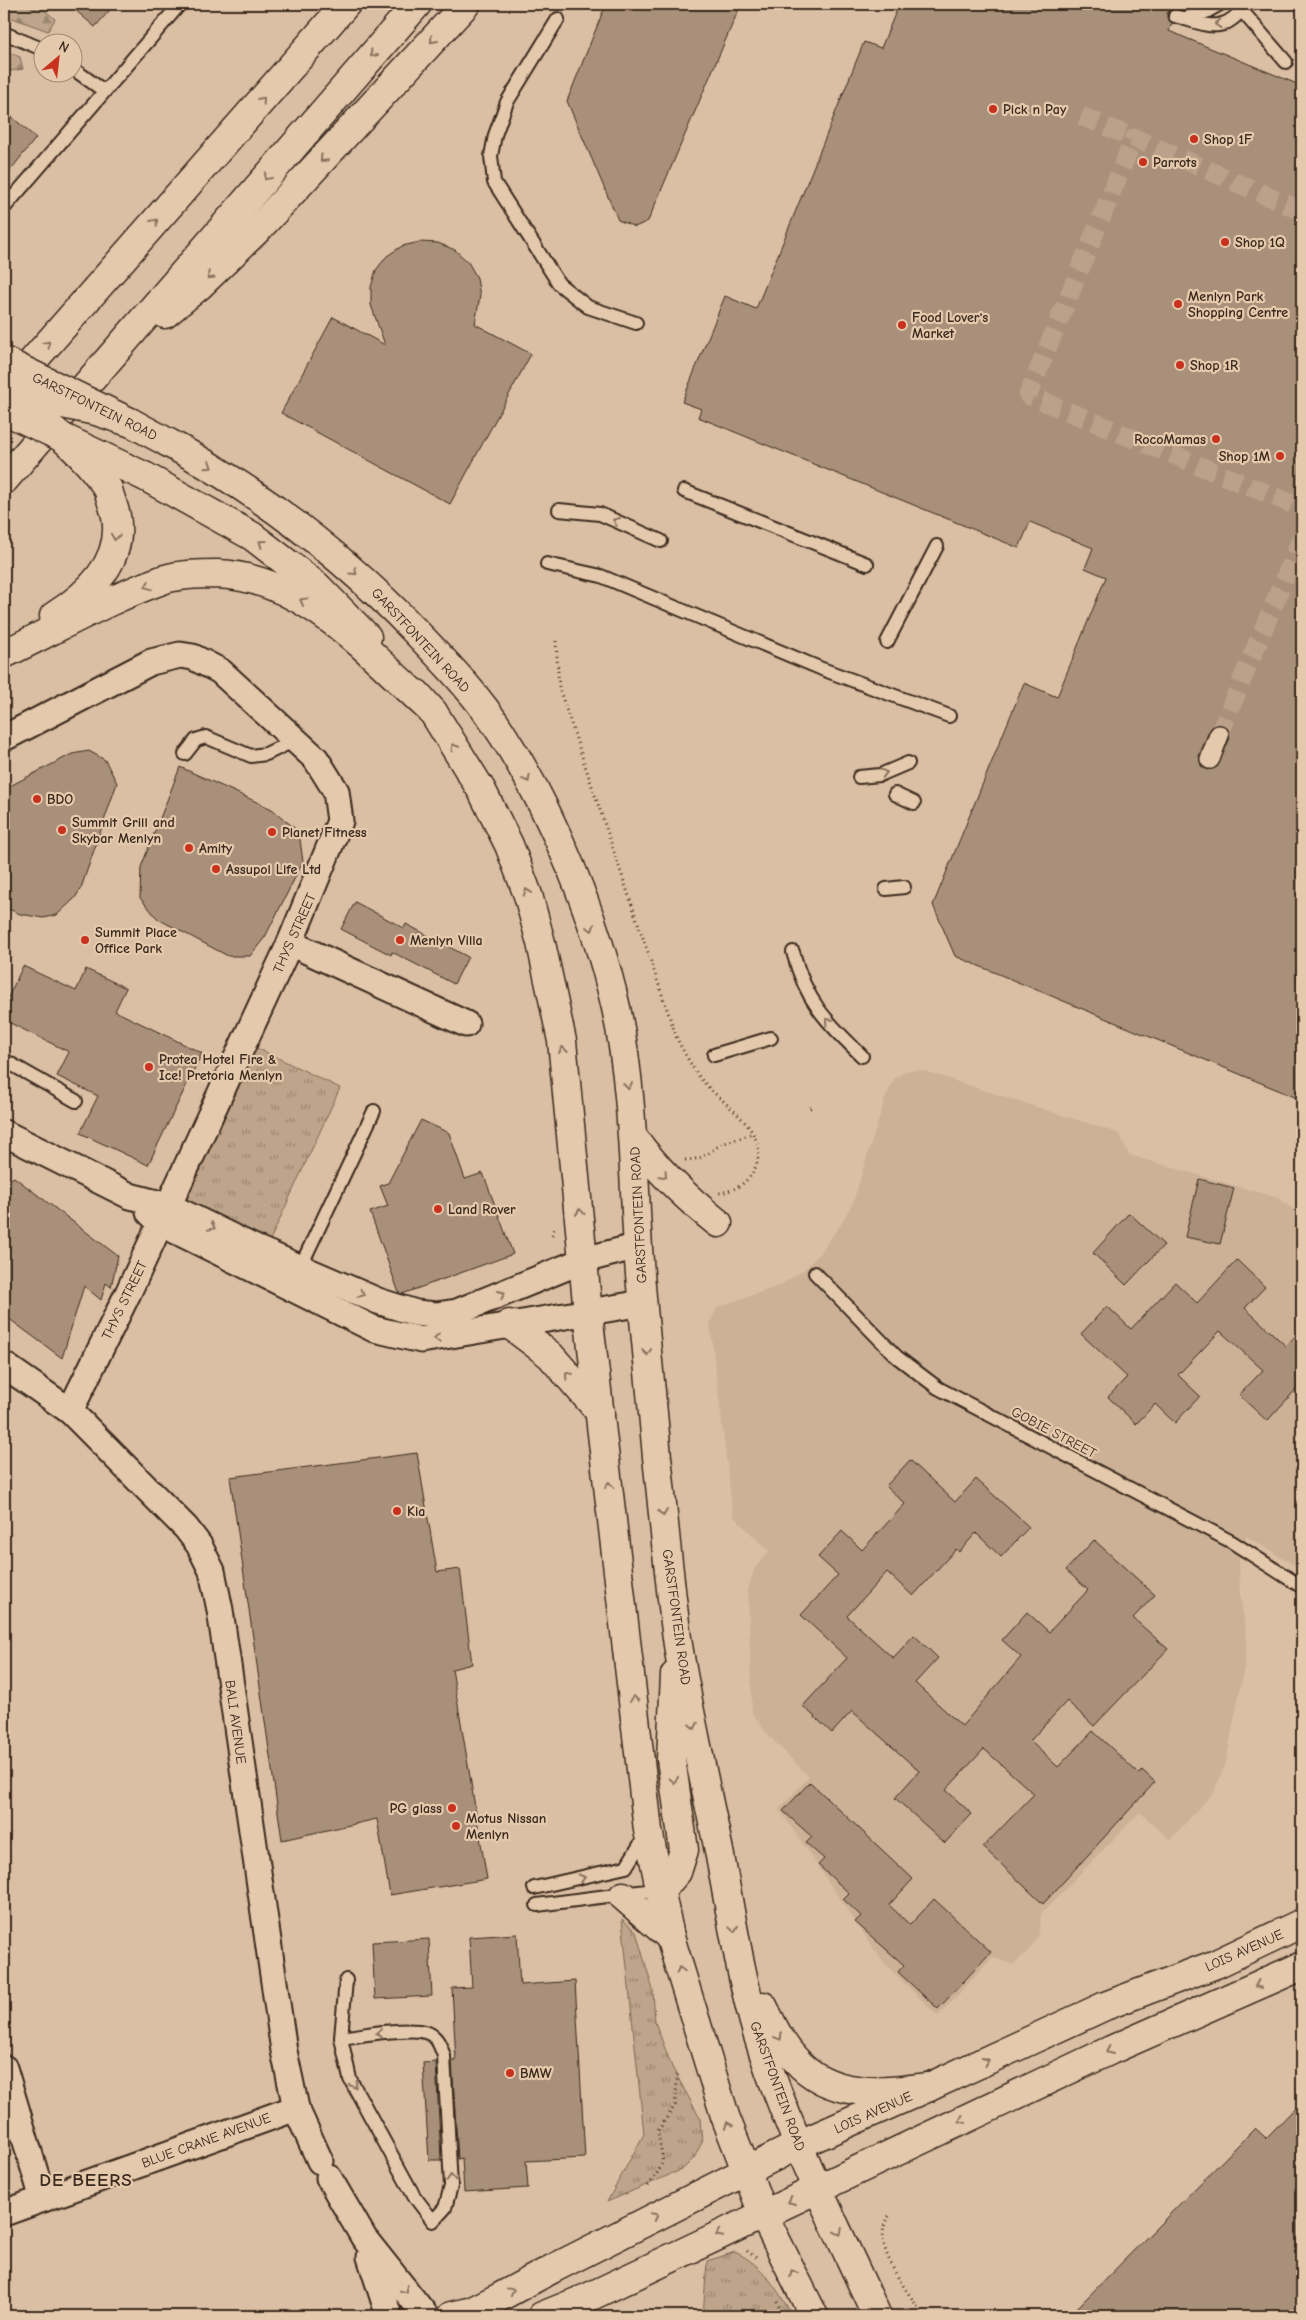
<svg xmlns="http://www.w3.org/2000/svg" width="1306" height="2320" viewBox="0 0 1306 2320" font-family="'Comic Neue',sans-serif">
<defs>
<pattern id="grass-tufts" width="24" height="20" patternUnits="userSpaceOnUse" patternTransform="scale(1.25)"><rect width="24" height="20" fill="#bda48a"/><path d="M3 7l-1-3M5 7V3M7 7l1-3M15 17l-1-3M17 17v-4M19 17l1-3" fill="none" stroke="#9b8670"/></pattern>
<pattern id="forest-firs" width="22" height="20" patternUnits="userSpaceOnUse" patternTransform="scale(1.25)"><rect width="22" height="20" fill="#bda48a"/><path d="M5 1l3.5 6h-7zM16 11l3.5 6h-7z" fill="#9b8670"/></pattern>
</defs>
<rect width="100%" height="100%" fill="#dbbfa4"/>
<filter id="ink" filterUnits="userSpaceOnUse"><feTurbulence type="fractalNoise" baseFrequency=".02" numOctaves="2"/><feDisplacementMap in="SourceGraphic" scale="10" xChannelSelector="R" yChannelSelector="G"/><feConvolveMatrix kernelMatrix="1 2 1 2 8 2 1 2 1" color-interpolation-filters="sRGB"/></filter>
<g filter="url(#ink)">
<!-- built -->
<path fill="#ccb197" d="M921 1070 1112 1131 1120 1135 1129 1155 1278 1198 1302 1216V1570L1246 1536 1239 1560 1240 1594 1247 1639 1244 1669 1226 1762 1214 1792 1170 1840 1140 1812 1041 1914 1039 1935 1031 1948 1013 1965 993 1957 938 2016 882 1961 779 1809 809 1777 768 1735 752 1713 748 1588 755 1568 769 1551 733 1516 710 1322 718 1307 781 1285 805 1269 820 1253 841 1224 853 1202 885 1099 894 1079 905 1071Z"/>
<!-- grass -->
<g fill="url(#grass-tufts)" stroke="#7c6754">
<path d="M251 1045 340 1088 265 1251 179 1200Z"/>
<path d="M622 1919 636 1932 653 1990 655 2022 672 2067 700 2118 702 2142 694 2158 683 2169 607 2202 644 2134Z"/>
<path d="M735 2252C765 2266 777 2290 793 2316H703L707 2261Z"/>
</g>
<!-- forest -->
<g fill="url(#forest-firs)" stroke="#7c6754">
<path d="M4 4H37L55 19 48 31 4 15Z"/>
<path d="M4 50 20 57 23 69 4 72Z"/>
</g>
<!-- building -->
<g fill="#a9907a" stroke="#3b2a1e" fill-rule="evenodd">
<path d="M68 4H115L95 27Z"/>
<path d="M606 4H741L648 221 635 227 618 220 567 101Z"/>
<path d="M899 4H1180L1178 8H1173L1167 13V18L1172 23 1169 31 1302 86V1100L955 956 933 905 1024 683 1057 697 1106 577 1085 568 1093 548 1030 522 1019 548 698 417 701 409 682 402 725 296 756 309 864 42 881 48ZM1217 724 1227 728 1230 738 1217 767 1207 770 1201 766 1199 756 1209 731Z"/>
<path d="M4 110 36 138 4 178Z"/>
<path d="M420 242 438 243 455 250 468 262 477 278 480 296 475 324 531 354 450 504 281 413 333 317 385 345 371 305V287L376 270 387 256 402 246Z"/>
<path d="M89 751 105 760 117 783 81 888 75 898 57 915 43 918 20 914 4 907V789L72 754Z"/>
<path d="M180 767 272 809 299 832 303 862 265 937 250 956H228L158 919 140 898 141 867Z"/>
<path d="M355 902 404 928 406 924 468 957 454 984 392 952 391 955 341 929Z"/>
<path d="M23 966 76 991 86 969 126 988 115 1011 202 1053 148 1165 80 1133 98 1096 57 1076 69 1052 4 1020V1006Z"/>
<path d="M421 1120 449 1133 465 1179 483 1173 513 1254 402 1294 399 1293 370 1212 388 1206 380 1186 388 1183Z"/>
<path d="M14 1177 118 1256 111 1287 106 1283 101 1300 84 1286 62 1358 4 1315V1183Z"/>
<path d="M1199 1179 1234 1188 1220 1244 1185 1237Z"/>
<path d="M1129 1213 1164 1245 1126 1285 1093 1253Z"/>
<path d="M1237 1260 1265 1287 1245 1308 1286 1346 1302 1329V1383L1267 1421 1239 1395 1263 1370 1220 1331 1178 1375 1200 1396 1175 1423 1155 1404 1136 1424 1108 1397 1127 1377 1081 1334 1107 1306 1131 1329 1175 1282 1197 1303Z"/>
<path d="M417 1453 437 1572 460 1569 472 1664 452 1669 487 1879 390 1895 377 1819 282 1840 230 1477Z"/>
<path d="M910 1460 955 1502 976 1479 1029 1527 1001 1557 976 1533 959 1552 956 1549 913 1596 887 1572 847 1616 893 1658 914 1635 938 1658 915 1683 962 1726 1021 1657 1002 1640 1027 1612 1049 1632 1088 1590 1066 1570 1094 1540 1155 1595 1133 1618 1168 1649 1094 1726 1067 1701 1030 1741 1058 1767 1093 1731 1139 1774 1142 1770 1155 1782 1043 1904 983 1847 1034 1794 984 1749 946 1790 972 1814 945 1843 895 1798 919 1771 852 1711 832 1733 803 1706 847 1658 801 1615 838 1575 818 1557 842 1531 862 1550 905 1504 886 1486Z"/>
<path d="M810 1782 913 1879 889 1905 910 1925 934 1899 991 1952 938 2009 898 1972 904 1965 855 1922 861 1916 843 1899 849 1893 818 1865 824 1859 806 1843 812 1837 783 1811Z"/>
<path d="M517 1934 520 1985 575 1981 585 2158 526 2161 528 2188 464 2192 462 2158 458 2159 452 2061H456L452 1988 472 1987 469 1937Z"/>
<path d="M429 1939 432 1996 375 1999 372 1942Z"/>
<path d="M436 2062 441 2160H429L423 2063Z"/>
<path d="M1302 2101V2316H1069L1255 2128 1266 2138Z"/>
</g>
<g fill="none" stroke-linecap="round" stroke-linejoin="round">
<!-- pedestrian-tunnel -->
<g stroke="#bba189" stroke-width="19" stroke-dasharray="19 9" stroke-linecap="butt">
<path d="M1081 116 1134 138"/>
<path d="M1302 211 1134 138 1028 395 1302 508"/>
<path d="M1219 735 1302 537"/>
</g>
<!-- service casing -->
<g stroke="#3b2a1e" stroke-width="16">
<g id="service">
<path d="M1237 5 1286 62"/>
<path d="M1175 16C1208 25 1224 36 1246 4"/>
<path d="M1185 18 1206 12 1220 4"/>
<path d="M558 19 507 102 495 135 491 156 494 182 559 284 588 307 636 323"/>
<path d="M4 33 42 49"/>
<path d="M72 68 104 91"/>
<path d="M4 208 180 4"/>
<path d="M684 491 867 564"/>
<path d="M559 510 600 514 661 541"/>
<path d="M547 564 601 576 822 669 949 716"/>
<path d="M887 642 937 546"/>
<path d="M185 754 196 740 206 737 251 756 266 754 295 740"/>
<path d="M859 777 880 775 908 763"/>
<path d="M895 794 914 803"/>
<path d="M886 889 904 887"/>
<path d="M793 952C806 1002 826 1021 862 1056"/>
<path d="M714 1055 771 1038"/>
<path d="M4 1060 76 1101"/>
<path d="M298 1272 374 1111"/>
<path d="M815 1273 897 1357 938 1388 1232 1542 1302 1587"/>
<path d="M534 1888 626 1867 646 1835"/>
<path d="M537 1905 662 1889"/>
<path d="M341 2038C361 2035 407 2027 425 2032 437 2035 440 2045 444 2056L451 2186 445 2208 433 2221 414 2196 350 2079 341 2038 346 1980"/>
</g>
</g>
<!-- pedestrian casing -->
<g stroke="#3b2a1e" stroke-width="22">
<path id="pedestrian" d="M1210 759 1219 735"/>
</g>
<!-- minor casing -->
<g stroke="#3b2a1e" stroke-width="29">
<g id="minor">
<path d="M4 738 151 662 180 655 193 657 220 671 316 759 336 791 340 821 290 943 128 1293 70 1411"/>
<path d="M290 943 466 1024"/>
<path d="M4 1133 130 1196 169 1206 255 1248 378 1301 416 1313 436 1315 457 1312 584 1260 638 1246"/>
<path d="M149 1212 160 1223 374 1329 421 1340 643 1303"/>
<path d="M4 1365 70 1411 186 1528 199 1545 212 1571 220 1610 284 2051 296 2108 320 2161"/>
<path d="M4 2068 43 2199"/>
<path d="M329 2178 364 2238 426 2316"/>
<path d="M4 2213 296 2108"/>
<path d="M370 2257 389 2316"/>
</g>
</g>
<!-- tertiary casing -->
<g stroke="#3b2a1e" stroke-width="31">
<g id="tertiary">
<path d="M451 2316 472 2311 498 2298 552 2269 798 2145 929 2087 1105 2006 1216 1964 1302 1923"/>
<path d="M542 2316 589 2297 1111 2050 1302 1966"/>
</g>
</g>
<!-- secondary casing -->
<g stroke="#3b2a1e" stroke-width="31">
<g id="secondary">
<path d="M167 442C260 492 343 556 416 632 448 665 480 698 504 737 553 813 596 919 616 1008 633 1086 633 1168 638 1248 643 1318 651 1387 657 1457 664 1519 669 1583 678 1645 689 1714 705 1783 719 1851 731 1913 740 1976 758 2036 788 2133 835 2224 877 2316"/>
<path d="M146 477 252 536 317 586 367 637"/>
<path d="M417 694 433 712 482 791 509 845 528 895 541 943 562 1041 588 1313 648 1830 670 1937 725 2116 763 2214 814 2316"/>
<path d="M633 1137C658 1171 685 1197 718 1223"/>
<path d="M509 1324 550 1355 600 1412"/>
<path d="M662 1889 677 1872 684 1850 671 1759 675 1675"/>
<path d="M623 1896 670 1937"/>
<path d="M763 2006C772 2024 781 2044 795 2059 830 2099 882 2093 929 2087"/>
</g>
</g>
<!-- motorway casing -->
<g stroke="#3b2a1e" stroke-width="31">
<g id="motorway">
<path d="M165 314 199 286 259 228 466 4"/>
<path d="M10 387 346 4"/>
<path d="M4 480 417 4"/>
<path d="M54 616C89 594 124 561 116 516 114 507 110 498 108 489"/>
<path d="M4 654C57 629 110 598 165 579 181 574 201 574 218 574 307 578 371 656 433 712"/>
</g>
</g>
<!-- path -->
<g stroke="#3b2a1e" stroke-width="3" stroke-dasharray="1 4" stroke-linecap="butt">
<path d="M556 641 559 688 677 1039C684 1052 691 1066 701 1079 721 1105 776 1132 753 1172 745 1185 733 1191 719 1193"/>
<path d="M810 1108 814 1107"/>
<path d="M685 1160C709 1159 706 1151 725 1143 734 1139 743 1138 752 1133"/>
<path d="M552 1235 555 1226"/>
<path d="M648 2186C670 2157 661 2162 658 2131L675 2105 678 2071"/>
<path d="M889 2216C868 2244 908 2292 924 2316"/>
<path d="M747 2251 758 2259"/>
<path d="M777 2301 783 2316"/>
</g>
<!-- service -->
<use href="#service" stroke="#e5c9ac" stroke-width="12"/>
<!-- pedestrian -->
<use href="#pedestrian" stroke="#e5c9ac" stroke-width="19"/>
<!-- minor -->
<use href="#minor" stroke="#e5c9ac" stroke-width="25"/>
<!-- tertiary -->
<use href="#tertiary" stroke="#e5c9ac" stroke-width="28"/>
<!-- secondary -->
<use href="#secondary" stroke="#e5c9ac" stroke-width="28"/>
<!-- motorway -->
<use href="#motorway" stroke="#e5c9ac" stroke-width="28"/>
<!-- secondary-bridge casing -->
<g stroke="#3b2a1e" stroke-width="31" stroke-linecap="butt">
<g id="secondary-bridge">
<path d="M4 361 132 423 167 442"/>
<path d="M4 410 146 477"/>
</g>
</g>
<!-- motorway-bridge casing -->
<g stroke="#3b2a1e" stroke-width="31" stroke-linecap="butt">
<g id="motorway-bridge">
<path d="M4 392C42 421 82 448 108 489"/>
<path d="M10 393 96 411 132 423"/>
</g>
</g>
<!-- secondary-bridge -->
<use href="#secondary-bridge" stroke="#e5c9ac" stroke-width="28"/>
<!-- motorway-bridge -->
<use href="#motorway-bridge" stroke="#e5c9ac" stroke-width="28"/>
</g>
<!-- one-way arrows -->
<defs><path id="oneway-chevron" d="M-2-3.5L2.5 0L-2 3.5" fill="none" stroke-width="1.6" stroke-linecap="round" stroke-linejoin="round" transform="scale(1.25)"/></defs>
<g stroke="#88725e">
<use href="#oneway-chevron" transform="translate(1218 24) rotate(178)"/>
<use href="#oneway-chevron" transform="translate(433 40) rotate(132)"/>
<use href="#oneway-chevron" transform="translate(373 54) rotate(131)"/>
<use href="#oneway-chevron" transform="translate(262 100) rotate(-49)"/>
<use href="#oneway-chevron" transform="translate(323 159) rotate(133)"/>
<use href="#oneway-chevron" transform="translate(267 177) rotate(131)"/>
<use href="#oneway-chevron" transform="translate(155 222) rotate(-49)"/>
<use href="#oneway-chevron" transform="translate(210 276) rotate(136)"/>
<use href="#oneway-chevron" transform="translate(47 344) rotate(-49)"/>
<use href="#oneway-chevron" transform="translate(209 466) rotate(33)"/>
<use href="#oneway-chevron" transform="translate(616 521) rotate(-157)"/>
<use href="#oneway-chevron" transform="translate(115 537) rotate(98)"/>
<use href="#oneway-chevron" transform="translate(262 543) rotate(-144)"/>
<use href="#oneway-chevron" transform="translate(354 572) rotate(42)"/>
<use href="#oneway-chevron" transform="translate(148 586) rotate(158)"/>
<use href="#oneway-chevron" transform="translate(303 601) rotate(-151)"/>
<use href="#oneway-chevron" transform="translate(454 747) rotate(-122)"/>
<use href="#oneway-chevron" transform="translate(884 773) rotate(-15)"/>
<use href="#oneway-chevron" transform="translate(527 779) rotate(61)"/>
<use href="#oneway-chevron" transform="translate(527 892) rotate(-109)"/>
<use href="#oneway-chevron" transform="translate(591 928) rotate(70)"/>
<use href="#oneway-chevron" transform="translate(828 1021) rotate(-131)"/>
<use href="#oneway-chevron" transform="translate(563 1050) rotate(-96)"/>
<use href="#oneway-chevron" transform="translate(628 1086) rotate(84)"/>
<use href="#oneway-chevron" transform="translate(664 1175) rotate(47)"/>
<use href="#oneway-chevron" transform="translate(580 1212) rotate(-95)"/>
<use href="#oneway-chevron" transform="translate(212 1227) rotate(26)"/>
<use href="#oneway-chevron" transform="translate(361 1294) rotate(24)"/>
<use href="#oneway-chevron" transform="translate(502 1294) rotate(-23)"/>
<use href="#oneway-chevron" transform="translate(437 1338) rotate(173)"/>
<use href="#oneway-chevron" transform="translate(647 1352) rotate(84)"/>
<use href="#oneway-chevron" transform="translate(568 1375) rotate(-131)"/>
<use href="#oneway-chevron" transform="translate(609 1485) rotate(-97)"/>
<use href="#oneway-chevron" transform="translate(663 1513) rotate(83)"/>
<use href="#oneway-chevron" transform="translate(634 1699) rotate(-96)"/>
<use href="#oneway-chevron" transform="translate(694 1726) rotate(79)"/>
<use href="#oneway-chevron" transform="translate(674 1780) rotate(82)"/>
<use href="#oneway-chevron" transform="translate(582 1878) rotate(-14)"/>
<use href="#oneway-chevron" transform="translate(734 1929) rotate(79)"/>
<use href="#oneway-chevron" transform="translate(680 1970) rotate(-106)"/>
<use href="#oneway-chevron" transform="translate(1258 1985) rotate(156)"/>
<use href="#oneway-chevron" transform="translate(379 2033) rotate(176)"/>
<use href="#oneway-chevron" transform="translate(779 2037) rotate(59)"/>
<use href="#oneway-chevron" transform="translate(1109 2051) rotate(155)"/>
<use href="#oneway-chevron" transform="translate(986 2061) rotate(-25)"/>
<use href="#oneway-chevron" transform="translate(354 2085) rotate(63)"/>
<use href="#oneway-chevron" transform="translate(962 2120) rotate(155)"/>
<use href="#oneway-chevron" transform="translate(728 2125) rotate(-112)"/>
<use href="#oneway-chevron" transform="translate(451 2178) rotate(-93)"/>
<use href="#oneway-chevron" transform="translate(791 2201) rotate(155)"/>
<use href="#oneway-chevron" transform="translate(655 2216) rotate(-27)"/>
<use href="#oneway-chevron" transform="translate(839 2232) rotate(65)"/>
<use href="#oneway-chevron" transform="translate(719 2234) rotate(154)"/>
<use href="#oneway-chevron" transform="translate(793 2273) rotate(-117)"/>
<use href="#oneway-chevron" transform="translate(405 2290) rotate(51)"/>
<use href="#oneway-chevron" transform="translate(511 2291) rotate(-29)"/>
</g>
</g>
<!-- markers -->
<g fill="#c8321e" stroke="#e5c9ac" stroke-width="2">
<circle cx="993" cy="109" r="5"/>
<circle cx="1194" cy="139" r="5"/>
<circle cx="1143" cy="162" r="5"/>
<circle cx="1225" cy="242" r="5"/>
<circle cx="1178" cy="304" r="5"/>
<circle cx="902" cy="325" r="5"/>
<circle cx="1180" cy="365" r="5"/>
<circle cx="1216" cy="439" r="5"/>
<circle cx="1280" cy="456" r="5"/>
<circle cx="37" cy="799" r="5"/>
<circle cx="62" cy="830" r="5"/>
<circle cx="272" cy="832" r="5"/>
<circle cx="189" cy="848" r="5"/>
<circle cx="216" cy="869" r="5"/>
<circle cx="85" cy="940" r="5"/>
<circle cx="400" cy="940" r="5"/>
<circle cx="149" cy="1067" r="5"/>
<circle cx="438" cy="1209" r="5"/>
<circle cx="397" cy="1511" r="5"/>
<circle cx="452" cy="1808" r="5"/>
<circle cx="456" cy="1826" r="5"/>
<circle cx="510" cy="2073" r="5"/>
</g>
<g text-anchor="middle" stroke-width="4.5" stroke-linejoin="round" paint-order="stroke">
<!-- poi labels -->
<g font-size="14" font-weight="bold" fill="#3b2a1e" stroke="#e5c9ac" text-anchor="start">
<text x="1003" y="114">Pick n Pay</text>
<text x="1204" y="144">Shop 1F</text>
<text x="1153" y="167">Parrots</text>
<text x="1235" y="247">Shop 1Q</text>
<text x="1188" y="301">Menlyn Park<tspan x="1188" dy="16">Shopping Centre</tspan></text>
<text x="912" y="322">Food Lover's<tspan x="912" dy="16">Market</tspan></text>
<text x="1190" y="370">Shop 1R</text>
<text x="1206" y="444" text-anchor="end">RocoMamas</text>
<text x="1270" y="461" text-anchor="end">Shop 1M</text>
<text x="47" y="804">BDO</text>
<text x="72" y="827">Summit Grill and<tspan x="72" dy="16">Skybar Menlyn</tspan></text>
<text x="282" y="837">Planet Fitness</text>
<text x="199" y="853">Amity</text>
<text x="226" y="874">Assupol Life Ltd</text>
<text x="95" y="937">Summit Place<tspan x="95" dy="16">Office Park</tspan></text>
<text x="410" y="945">Menlyn Villa</text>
<text x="159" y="1064">Protea Hotel Fire &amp;<tspan x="159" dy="16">Ice! Pretoria Menlyn</tspan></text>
<text x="448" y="1214">Land Rover</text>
<text x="407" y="1516">Kia</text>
<text x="442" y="1813" text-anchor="end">PG glass</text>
<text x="466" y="1823">Motus Nissan<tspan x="466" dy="16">Menlyn</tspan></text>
<text x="520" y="2078">BMW</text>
</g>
<!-- street labels -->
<g font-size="14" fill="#3b2a1e" stroke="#e5c9ac">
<text transform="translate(95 406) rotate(26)" y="5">GARSTFONTEIN ROAD</text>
<text transform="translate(421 640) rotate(47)" y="5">GARSTFONTEIN ROAD</text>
<text transform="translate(294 933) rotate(-66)" y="5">THYS STREET</text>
<text transform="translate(638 1215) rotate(-93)" y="5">GARSTFONTEIN ROAD</text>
<text transform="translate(124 1300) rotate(-64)" y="5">THYS STREET</text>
<text transform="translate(1054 1432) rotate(28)" y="5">GOBIE STREET</text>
<text transform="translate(677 1617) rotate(82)" y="5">GARSTFONTEIN ROAD</text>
<text transform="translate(236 1722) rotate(82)" y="5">BALI AVENUE</text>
<text transform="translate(1244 1950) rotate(-24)" y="5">LOIS AVENUE</text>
<text transform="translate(778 2086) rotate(70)" y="5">GARSTFONTEIN ROAD</text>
<text transform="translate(873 2112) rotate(-24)" y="5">LOIS AVENUE</text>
<text transform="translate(206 2140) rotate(-20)" y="5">BLUE CRANE AVENUE</text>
</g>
<!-- district labels -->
<g font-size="19" font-weight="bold" letter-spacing="1" fill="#3b2a1e" stroke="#e5c9ac">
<text x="86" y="2186">DE BEERS</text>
</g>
</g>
<!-- margin -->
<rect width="1306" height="2320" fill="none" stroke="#e5c9ac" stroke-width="20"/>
<rect x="10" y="10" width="1286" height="2300" fill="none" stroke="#3b2a1e" stroke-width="2" filter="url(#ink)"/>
<!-- north arrow -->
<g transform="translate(58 58) rotate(28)"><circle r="24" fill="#e5c9ac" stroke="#a18973"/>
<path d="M0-4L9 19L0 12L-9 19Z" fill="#c8321e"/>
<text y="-8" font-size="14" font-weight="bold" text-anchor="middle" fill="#3b2a1e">N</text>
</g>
</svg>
